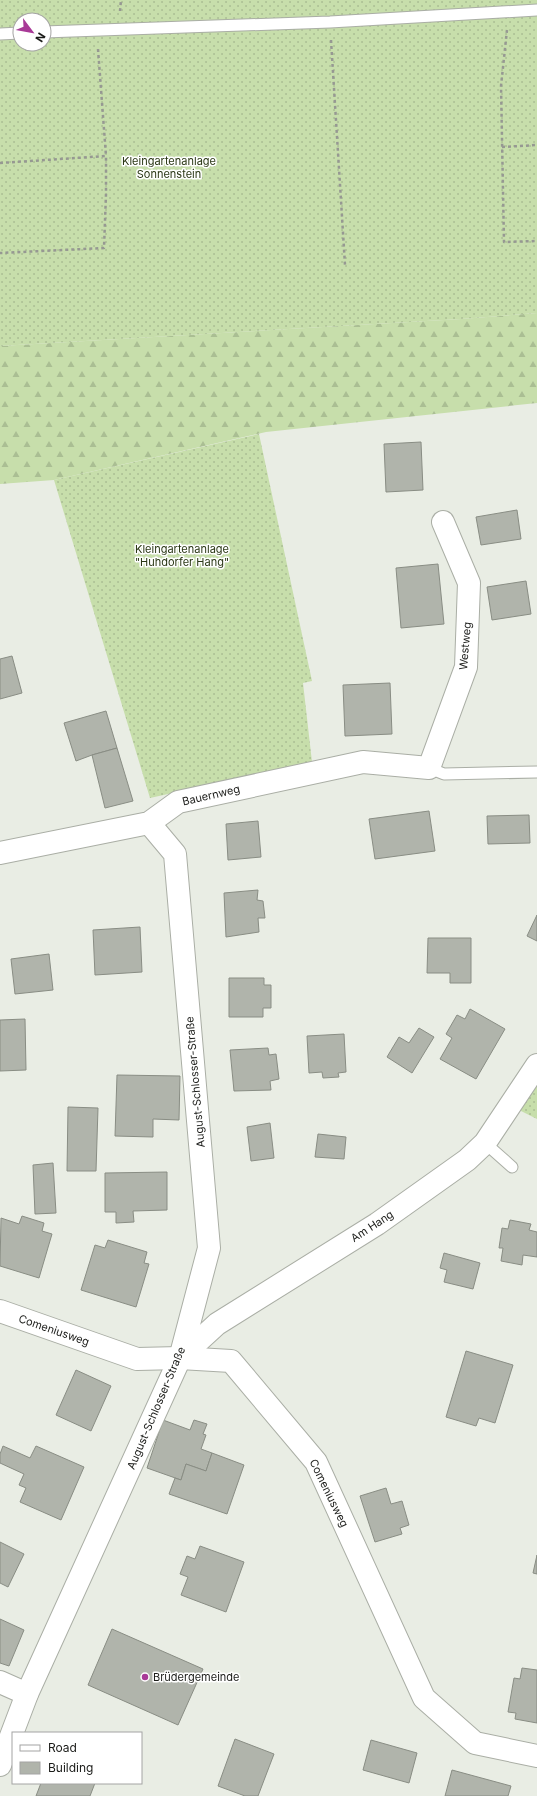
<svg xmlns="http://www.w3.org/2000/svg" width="537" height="1796" viewBox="0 0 537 1796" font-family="Inter,sans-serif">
<defs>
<pattern id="forest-firs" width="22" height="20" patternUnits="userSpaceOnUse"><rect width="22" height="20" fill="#c7deab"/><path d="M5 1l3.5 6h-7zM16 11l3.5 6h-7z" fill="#aabe93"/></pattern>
<pattern id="garden-dots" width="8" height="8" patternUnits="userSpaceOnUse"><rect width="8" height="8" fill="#c7deab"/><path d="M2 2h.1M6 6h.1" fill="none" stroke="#aabe93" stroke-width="1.8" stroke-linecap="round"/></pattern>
</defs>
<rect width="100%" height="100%" fill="#e9ede4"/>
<!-- forest -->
<path fill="url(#forest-firs)" d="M537 313V403L266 432 54 480 0 484V346L461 319Z"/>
<!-- garden -->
<g fill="url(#garden-dots)" fill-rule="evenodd">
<path d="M0 0H537V313L461 319 0 346ZM20 20H44V44H20Z"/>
<path d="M259 434 312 681 303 683 312 762 150 798 54 480Z"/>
<path d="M537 1085V1119L519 1110Z"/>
</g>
<!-- building -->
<g fill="#b0b4ab" stroke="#898d84">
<path d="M421 442 423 490 386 492 384 444Z"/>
<path d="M517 510 521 539 481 545 476 517Z"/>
<path d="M438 564 444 624 401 628 396 568Z"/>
<path d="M526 581 531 614 492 620 487 587Z"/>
<path d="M12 656 22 693 0 699V659Z"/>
<path d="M390 683 392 734 345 736 343 685Z"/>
<path d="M106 711 117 748 92 755 76 761 64 723Z"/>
<path d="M117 748 133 801 105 808 92 755Z"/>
<path d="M429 811 435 851 375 859 369 819Z"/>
<path d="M529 815 530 843 488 844 487 816Z"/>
<path d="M258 821 261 857 228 860 226 824Z"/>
<path d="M258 890 257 900 263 901 265 918H258L259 932 226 937 224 893Z"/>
<path d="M537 915V941L527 936Z"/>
<path d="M140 927 142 972 95 975 93 930Z"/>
<path d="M428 938H471V983H450V973H427Z"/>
<path d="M49 954 53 990 15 994 11 959Z"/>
<path d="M229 978H264V985H271V1008H263V1017H229Z"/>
<path d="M470 1009 505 1029 476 1079 440 1059 452 1038 446 1034 457 1015 465 1019Z"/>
<path d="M25 1019 26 1070 0 1071V1020Z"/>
<path d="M419 1028 434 1037 412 1073 387 1057 399 1037 409 1043Z"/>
<path d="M344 1034 346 1072 338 1073 339 1077 323 1078 322 1072 309 1073 307 1036Z"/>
<path d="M268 1048 269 1055 276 1054 279 1079 270 1081 271 1090 234 1091 230 1050Z"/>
<path d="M117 1075 180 1076 179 1120 153 1119V1137L115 1136Z"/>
<path d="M68 1107 98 1108 96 1171H67Z"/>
<path d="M270 1123 274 1158 251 1161 247 1127Z"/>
<path d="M318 1134 346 1137 344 1159 315 1157Z"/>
<path d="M53 1163 56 1213 35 1214 33 1165Z"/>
<path d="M167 1172V1210L133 1211 134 1222 116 1223V1212H105V1173Z"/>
<path d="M22 1216 44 1223 42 1231 52 1234 39 1278 0 1266 1 1218 19 1224Z"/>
<path d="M510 1220 531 1224 529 1230 537 1232V1257L523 1255 522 1265 501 1261 503 1248H499L502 1228 508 1229Z"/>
<path d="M108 1240 147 1252 144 1263 149 1264 136 1307 81 1290 95 1245 105 1248Z"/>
<path d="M444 1253 480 1263 473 1289 444 1282 447 1270 440 1268Z"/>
<path d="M466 1351 513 1365 495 1423 479 1418 476 1426 446 1417Z"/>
<path d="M76 1370 111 1386 91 1431 56 1415Z"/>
<path d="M163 1420 190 1430 194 1420 207 1424 203 1434 206 1435 201 1449 212 1453 206 1471 186 1464 181 1480 147 1468Z"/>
<path d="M3 1446 30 1458 36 1446 84 1467 61 1520 20 1502 26 1488 19 1485 24 1474 0 1463V1454Z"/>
<path d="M212 1453 244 1465 227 1514 169 1494 175 1478 181 1480 186 1464 206 1471Z"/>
<path d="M386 1488 391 1504 402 1501 409 1525 400 1528 402 1534 375 1542 360 1496Z"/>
<path d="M0 1542 24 1554 8 1587 0 1583Z"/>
<path d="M200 1546 244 1562 226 1612 181 1595 188 1577 180 1574 187 1556 195 1559Z"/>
<path d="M537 1555V1574L533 1573Z"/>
<path d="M0 1619 24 1630 9 1666 0 1663Z"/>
<path d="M112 1629 203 1669 178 1725 88 1685Z"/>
<path d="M522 1668 537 1670V1723L515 1719 516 1713 508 1712 514 1678 520 1679Z"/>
<path d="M235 1739 274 1754 258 1796H245L218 1786Z"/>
<path d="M371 1740 417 1753 409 1783 363 1770Z"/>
<path d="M452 1770 511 1786 508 1796H445Z"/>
<path d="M41 1783H95L90 1796H36Z"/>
</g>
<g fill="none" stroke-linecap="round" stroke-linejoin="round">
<!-- lane casing -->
<g stroke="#aaaea5" stroke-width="13">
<g id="lane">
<path d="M44 32 330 22 537 10"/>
<path d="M0 34 20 33"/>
<path d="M429 768 444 774 537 772"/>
<path d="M485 1143 512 1167"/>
</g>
</g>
<!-- street casing -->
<g stroke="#aaaea5" stroke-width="24">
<g id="street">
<path d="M0 853 149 823 178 802 363 762 429 768 466 667 469 583 443 522"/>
<path d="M0 1311 137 1359 180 1358 231 1361 316 1462 424 1698 475 1743 537 1756"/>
<path d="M180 1358 217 1324 377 1224 467 1160 485 1143 537 1065"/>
<path d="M0 1682 27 1694"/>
<path d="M0 1765 27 1694 180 1358 209 1248 175 854 149 823"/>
</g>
</g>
<!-- path -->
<g stroke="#969892" stroke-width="2.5" stroke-dasharray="3 3" stroke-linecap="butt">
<path d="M120 11 121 0"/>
<path d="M507 30 501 86 504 242 537 241"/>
<path d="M331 40 345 265"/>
<path d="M98 49 106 156"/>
<path d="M502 147 537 145"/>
<path d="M0 163 106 156V194L104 248 0 253"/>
</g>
<!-- lane -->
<use href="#lane" stroke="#fff" stroke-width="11"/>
<!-- street -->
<use href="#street" stroke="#fff" stroke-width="22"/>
</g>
<!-- markers -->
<circle fill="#a83997" stroke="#fff" stroke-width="1.5" cx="145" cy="1677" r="4"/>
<g text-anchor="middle" stroke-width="3" stroke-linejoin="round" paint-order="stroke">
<!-- park labels -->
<g font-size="11" fill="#2a3715" stroke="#fff">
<text x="169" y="165">Kleingartenanlage<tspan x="169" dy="13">Sonnenstein</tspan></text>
<text x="182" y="553">Kleingartenanlage<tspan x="182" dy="13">"Huhdorfer Hang"</tspan></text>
</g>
<!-- street labels -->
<g font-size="11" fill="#1b1c19" stroke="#fff">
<text transform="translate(465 646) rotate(-85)" y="4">Westweg</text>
<text transform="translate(211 795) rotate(-13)" y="4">Bauernweg</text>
<text transform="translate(195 1082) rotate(-95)" y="4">August-Schlosser-Straße</text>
<text transform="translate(372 1226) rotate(-33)" y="4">Am Hang</text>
<text transform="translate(54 1330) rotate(19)" y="4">Comeniusweg</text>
<text transform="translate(156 1408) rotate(-67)" y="4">August-Schlosser-Straße</text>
<text transform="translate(329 1493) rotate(64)" y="4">Comeniusweg</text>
</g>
<!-- poi labels -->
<g font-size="11" fill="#1b1c19" stroke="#fff" text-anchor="start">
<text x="153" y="1681">Brüdergemeinde</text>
</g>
</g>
<!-- legend -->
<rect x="12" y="1732" width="130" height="52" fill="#ffffff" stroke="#a4a4a3"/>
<rect x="20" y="1745" width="20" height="6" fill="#ffffff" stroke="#a4a4a3"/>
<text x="48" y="1752" font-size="12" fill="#1b1c19">Road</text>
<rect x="20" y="1762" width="20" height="12" fill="#b0b4ab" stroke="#a4a4a3"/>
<text x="48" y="1772" font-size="12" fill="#1b1c19">Building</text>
<!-- north arrow -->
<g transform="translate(32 32) rotate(122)"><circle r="19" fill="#ffffff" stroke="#a4a4a3"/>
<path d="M0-3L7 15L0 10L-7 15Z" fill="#a83997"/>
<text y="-6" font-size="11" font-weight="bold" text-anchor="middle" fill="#1b1c19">N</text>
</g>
</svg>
